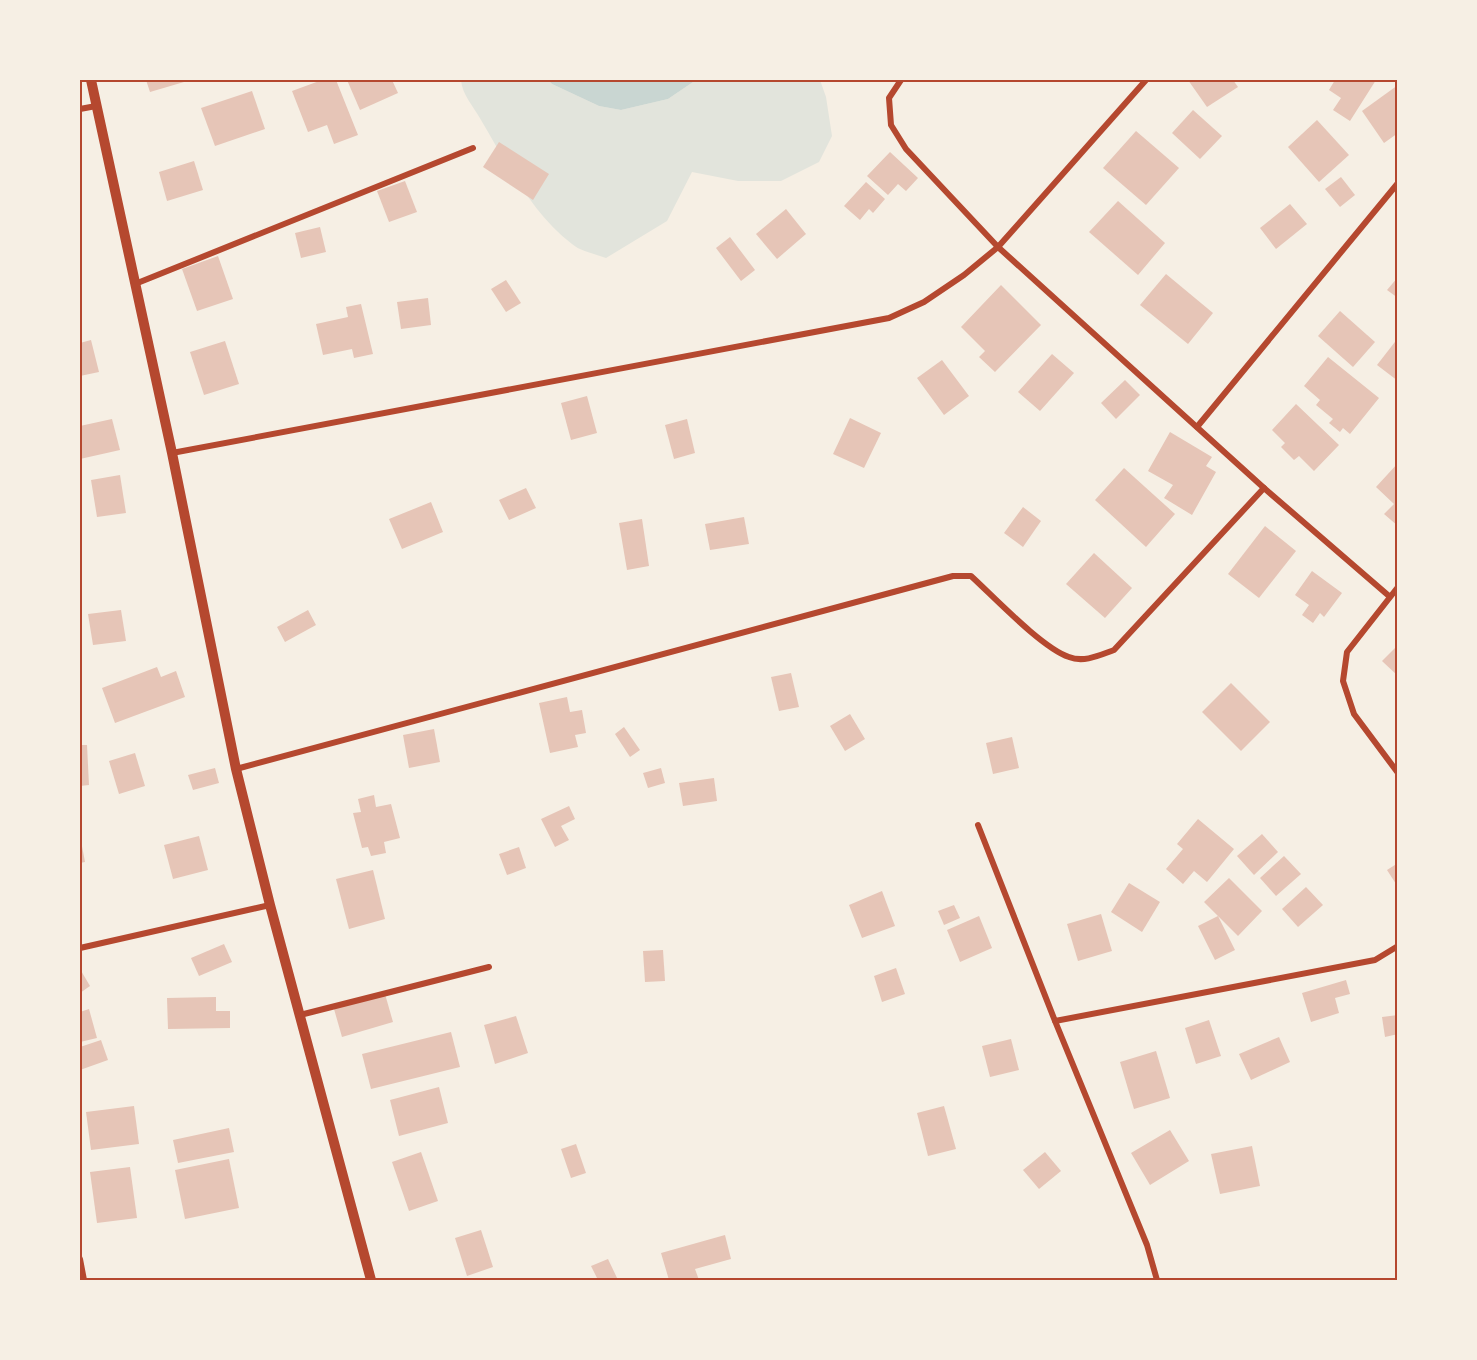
<svg xmlns="http://www.w3.org/2000/svg" width="1477" height="1360" viewBox="0 0 1477 1360" font-family="'DM Sans',sans-serif">
<rect width="100%" height="100%" fill="#f6efe4"/>
<!-- green -->
<path fill="#e2e4dc" d="M461 80H548L552 84 599 106 621 110 668 99 696 80H820L826 97 832 136 819 162 781 181H738L692 172 667 221 606 258C595 254 580 251 572 244 531 212 507 164 481 120 474 107 462 95 461 80Z"/>
<!-- water -->
<path fill="#c9d6d2" d="M548 80H696L668 99 621 110 599 106 552 84Z"/>
<!-- building -->
<g fill="#e6c5b7">
<path d="M146 80H183L184 82 150 92Z"/>
<path d="M322 80H336L358 135 334 144 327 125 308 132 292 91Z"/>
<path d="M347 80H392L398 93 360 110Z"/>
<path d="M1188 80H1233L1238 87 1207 107Z"/>
<path d="M1335 80H1376L1350 121 1333 110 1341 98 1329 90Z"/>
<path d="M1398 85V133L1384 143 1362 111Z"/>
<path d="M252 91 265 129 215 146 201 108Z"/>
<path d="M1193 110 1222 136 1200 159 1172 133Z"/>
<path d="M1317 120 1349 155 1319 182 1288 147Z"/>
<path d="M1136 131 1179 168 1146 205 1103 168Z"/>
<path d="M499 142 549 174 533 200 483 167Z"/>
<path d="M890 152 918 178 906 191 898 184 888 195 867 176Z"/>
<path d="M194 161 203 190 167 201 159 172Z"/>
<path d="M1341 177 1355 195 1340 207 1325 189Z"/>
<path d="M405 181 417 212 389 222 377 191Z"/>
<path d="M866 182 885 199 873 213 869 209 860 220 844 206Z"/>
<path d="M1118 201 1165 243 1138 275 1089 232Z"/>
<path d="M1290 204 1307 224 1276 249 1260 228Z"/>
<path d="M786 209 806 234 777 259 756 234Z"/>
<path d="M320 227 326 252 301 258 295 233Z"/>
<path d="M730 237 755 270 741 281 716 248Z"/>
<path d="M218 256 233 299 197 311 182 269Z"/>
<path d="M1166 274 1213 313 1188 344 1140 305Z"/>
<path d="M1398 277V298L1387 290Z"/>
<path d="M506 280 521 303 506 312 491 289Z"/>
<path d="M1001 285 1041 325 995 372 979 357 985 351 961 327Z"/>
<path d="M428 298 431 325 401 329 397 302Z"/>
<path d="M361 304 373 354 354 358 352 349 323 355 316 324 348 317 346 307Z"/>
<path d="M1340 311 1375 342 1353 367 1318 336Z"/>
<path d="M1398 338V381L1377 365Z"/>
<path d="M91 340 99 372 80 376V343Z"/>
<path d="M225 341 239 384 204 395 190 352Z"/>
<path d="M1052 354 1074 373 1040 411 1018 392Z"/>
<path d="M1328 357 1379 398 1350 434 1343 428 1340 432 1329 423 1333 419 1316 405 1320 400 1304 386Z"/>
<path d="M942 360 969 396 944 415 917 378Z"/>
<path d="M1125 380 1140 395 1116 419 1101 403Z"/>
<path d="M587 396 597 433 571 440 561 403Z"/>
<path d="M1296 404 1339 445 1314 471 1299 456 1294 460 1281 447 1285 443 1272 430Z"/>
<path d="M850 418 881 433 864 468 833 454Z"/>
<path d="M112 419 120 450 80 459V426Z"/>
<path d="M687 419 695 453 674 459 665 425Z"/>
<path d="M1170 432 1212 457 1206 466 1216 472 1192 515 1164 498 1173 485 1148 471Z"/>
<path d="M1398 463V526L1384 514 1394 504 1376 487Z"/>
<path d="M1124 468 1175 514 1146 547 1095 500Z"/>
<path d="M120 475 126 513 97 517 91 480Z"/>
<path d="M526 488 536 508 509 520 499 500Z"/>
<path d="M431 502 443 532 402 549 389 519Z"/>
<path d="M1023 507 1041 521 1023 547 1004 533Z"/>
<path d="M744 517 749 544 710 550 705 524Z"/>
<path d="M642 519 649 566 627 570 619 523Z"/>
<path d="M1265 526 1296 551 1259 598 1228 574Z"/>
<path d="M1094 553 1132 588 1105 618 1066 584Z"/>
<path d="M1312 571 1342 593 1324 617 1320 613 1313 623 1302 615 1309 605 1295 595Z"/>
<path d="M121 610 126 641 93 645 88 614Z"/>
<path d="M308 610 316 625 285 642 277 627Z"/>
<path d="M1398 645V676L1382 661Z"/>
<path d="M157 667 161 677 176 671 185 697 115 723 102 688Z"/>
<path d="M791 673 799 707 779 711 771 677Z"/>
<path d="M1231 683 1270 722 1241 751 1202 712Z"/>
<path d="M567 697 570 712 582 710 586 733 575 735 578 747 550 753 539 703Z"/>
<path d="M850 714 865 739 845 751 830 726Z"/>
<path d="M624 727 640 750 630 757 615 734Z"/>
<path d="M434 729 440 762 409 768 403 735Z"/>
<path d="M1012 737 1019 768 993 774 986 743Z"/>
<path d="M80 745H87L89 785 80 786Z"/>
<path d="M135 753 145 786 119 794 109 761Z"/>
<path d="M215 768 219 783 193 790 188 775Z"/>
<path d="M661 768 665 783 648 788 643 773Z"/>
<path d="M714 778 717 801 683 806 679 783Z"/>
<path d="M374 795 376 807 391 804 400 838 384 842 386 853 371 856 368 847 362 848 353 813 361 812 358 799Z"/>
<path d="M569 806 575 819 561 826 569 840 555 847 541 819Z"/>
<path d="M1198 819 1234 849 1207 882 1194 871 1183 884 1166 869 1183 849 1177 844Z"/>
<path d="M1262 834 1278 852 1254 875 1237 856Z"/>
<path d="M199 836 208 870 173 879 164 845Z"/>
<path d="M81 841 85 862 80 863V842Z"/>
<path d="M519 847 526 868 507 875 499 854Z"/>
<path d="M1284 856 1301 874 1276 896 1260 878Z"/>
<path d="M1398 863V887L1387 870Z"/>
<path d="M373 870 385 919 349 929 336 879Z"/>
<path d="M1229 878 1262 911 1238 936 1218 916 1235 950 1215 960 1198 926 1218 916 1204 902Z"/>
<path d="M1129 883 1160 902 1142 932 1111 912Z"/>
<path d="M1306 887 1323 905 1298 927 1282 909Z"/>
<path d="M882 891 895 926 862 938 849 905Z"/>
<path d="M954 905 960 918 944 925 938 911Z"/>
<path d="M1101 914 1112 951 1078 961 1067 924Z"/>
<path d="M979 916 992 948 960 962 947 930Z"/>
<path d="M224 944 232 962 199 976 191 958Z"/>
<path d="M663 950 665 981 645 982 643 951Z"/>
<path d="M896 968 905 994 882 1002 874 976Z"/>
<path d="M80 969 90 986 80 993Z"/>
<path d="M1346 980 1350 994 1335 998 1339 1013 1311 1022 1302 993Z"/>
<path d="M385 994 393 1022 342 1037 334 1009Z"/>
<path d="M216 997V1011H230V1028L168 1029 167 998Z"/>
<path d="M89 1009 97 1038 80 1042V1012Z"/>
<path d="M1398 1015V1034L1385 1037 1382 1017Z"/>
<path d="M516 1016 528 1053 495 1064 484 1025Z"/>
<path d="M1209 1020 1221 1056 1196 1064 1185 1028Z"/>
<path d="M451 1032 460 1067 371 1089 362 1054Z"/>
<path d="M1279 1037 1290 1062 1251 1080 1239 1054Z"/>
<path d="M1011 1039 1019 1070 990 1077 982 1046Z"/>
<path d="M101 1040 108 1060 80 1070V1047Z"/>
<path d="M1156 1051 1170 1098 1134 1109 1120 1062Z"/>
<path d="M439 1087 448 1123 399 1136 390 1100Z"/>
<path d="M134 1106 139 1144 91 1150 86 1112Z"/>
<path d="M944 1106 956 1149 928 1156 917 1113Z"/>
<path d="M229 1128 234 1152 178 1163 173 1140Z"/>
<path d="M1170 1130 1189 1161 1150 1185 1131 1153Z"/>
<path d="M576 1144 586 1173 571 1178 561 1149Z"/>
<path d="M1252 1146 1260 1186 1220 1194 1211 1154Z"/>
<path d="M421 1152 438 1201 409 1211 392 1162Z"/>
<path d="M1045 1152 1061 1171 1039 1189 1023 1170Z"/>
<path d="M229 1159 239 1208 185 1219 175 1170Z"/>
<path d="M130 1167 137 1218 97 1223 90 1172Z"/>
<path d="M481 1230 493 1267 467 1276 455 1238Z"/>
<path d="M725 1235 731 1259 695 1269 699 1280H669L661 1253Z"/>
<path d="M608 1259 618 1280H598L591 1266Z"/>
</g>
<g fill="none" stroke-linecap="round" stroke-linejoin="round">
<!-- minor -->
<g stroke="#b5482f" stroke-width="6">
<path d="M901 80 889 98 891 125 906 149 998 247 1264 488 1389 596"/>
<path d="M80 109 96 106"/>
<path d="M135 284 473 148"/>
<path d="M1197 427 1398 183"/>
<path d="M172 453 889 318 924 302 964 275 998 247 1146 80"/>
<path d="M1398 587 1347 652 1343 681 1354 714 1398 773"/>
<path d="M236 769 953 576H971C994 597 1042 648 1069 657 1084 663 1100 655 1114 650L1264 488"/>
<path d="M978 825 1055 1021 1147 1245 1157 1280"/>
<path d="M80 948 270 905"/>
<path d="M300 1015 489 967"/>
<path d="M1055 1021 1375 960 1398 946"/>
<path d="M80 1259 84 1280"/>
</g>
<!-- tertiary -->
<path stroke="#b5482f" stroke-width="10" d="M91 80 172 453 236 769 270 905 371 1280"/>
</g>
<!-- border -->
<rect width="1477" height="1360" fill="none" stroke="#f6efe4" stroke-width="162"/>
<rect x="81" y="81" width="1315" height="1198" fill="none" stroke="#b5482f" stroke-width="2"/>
</svg>
